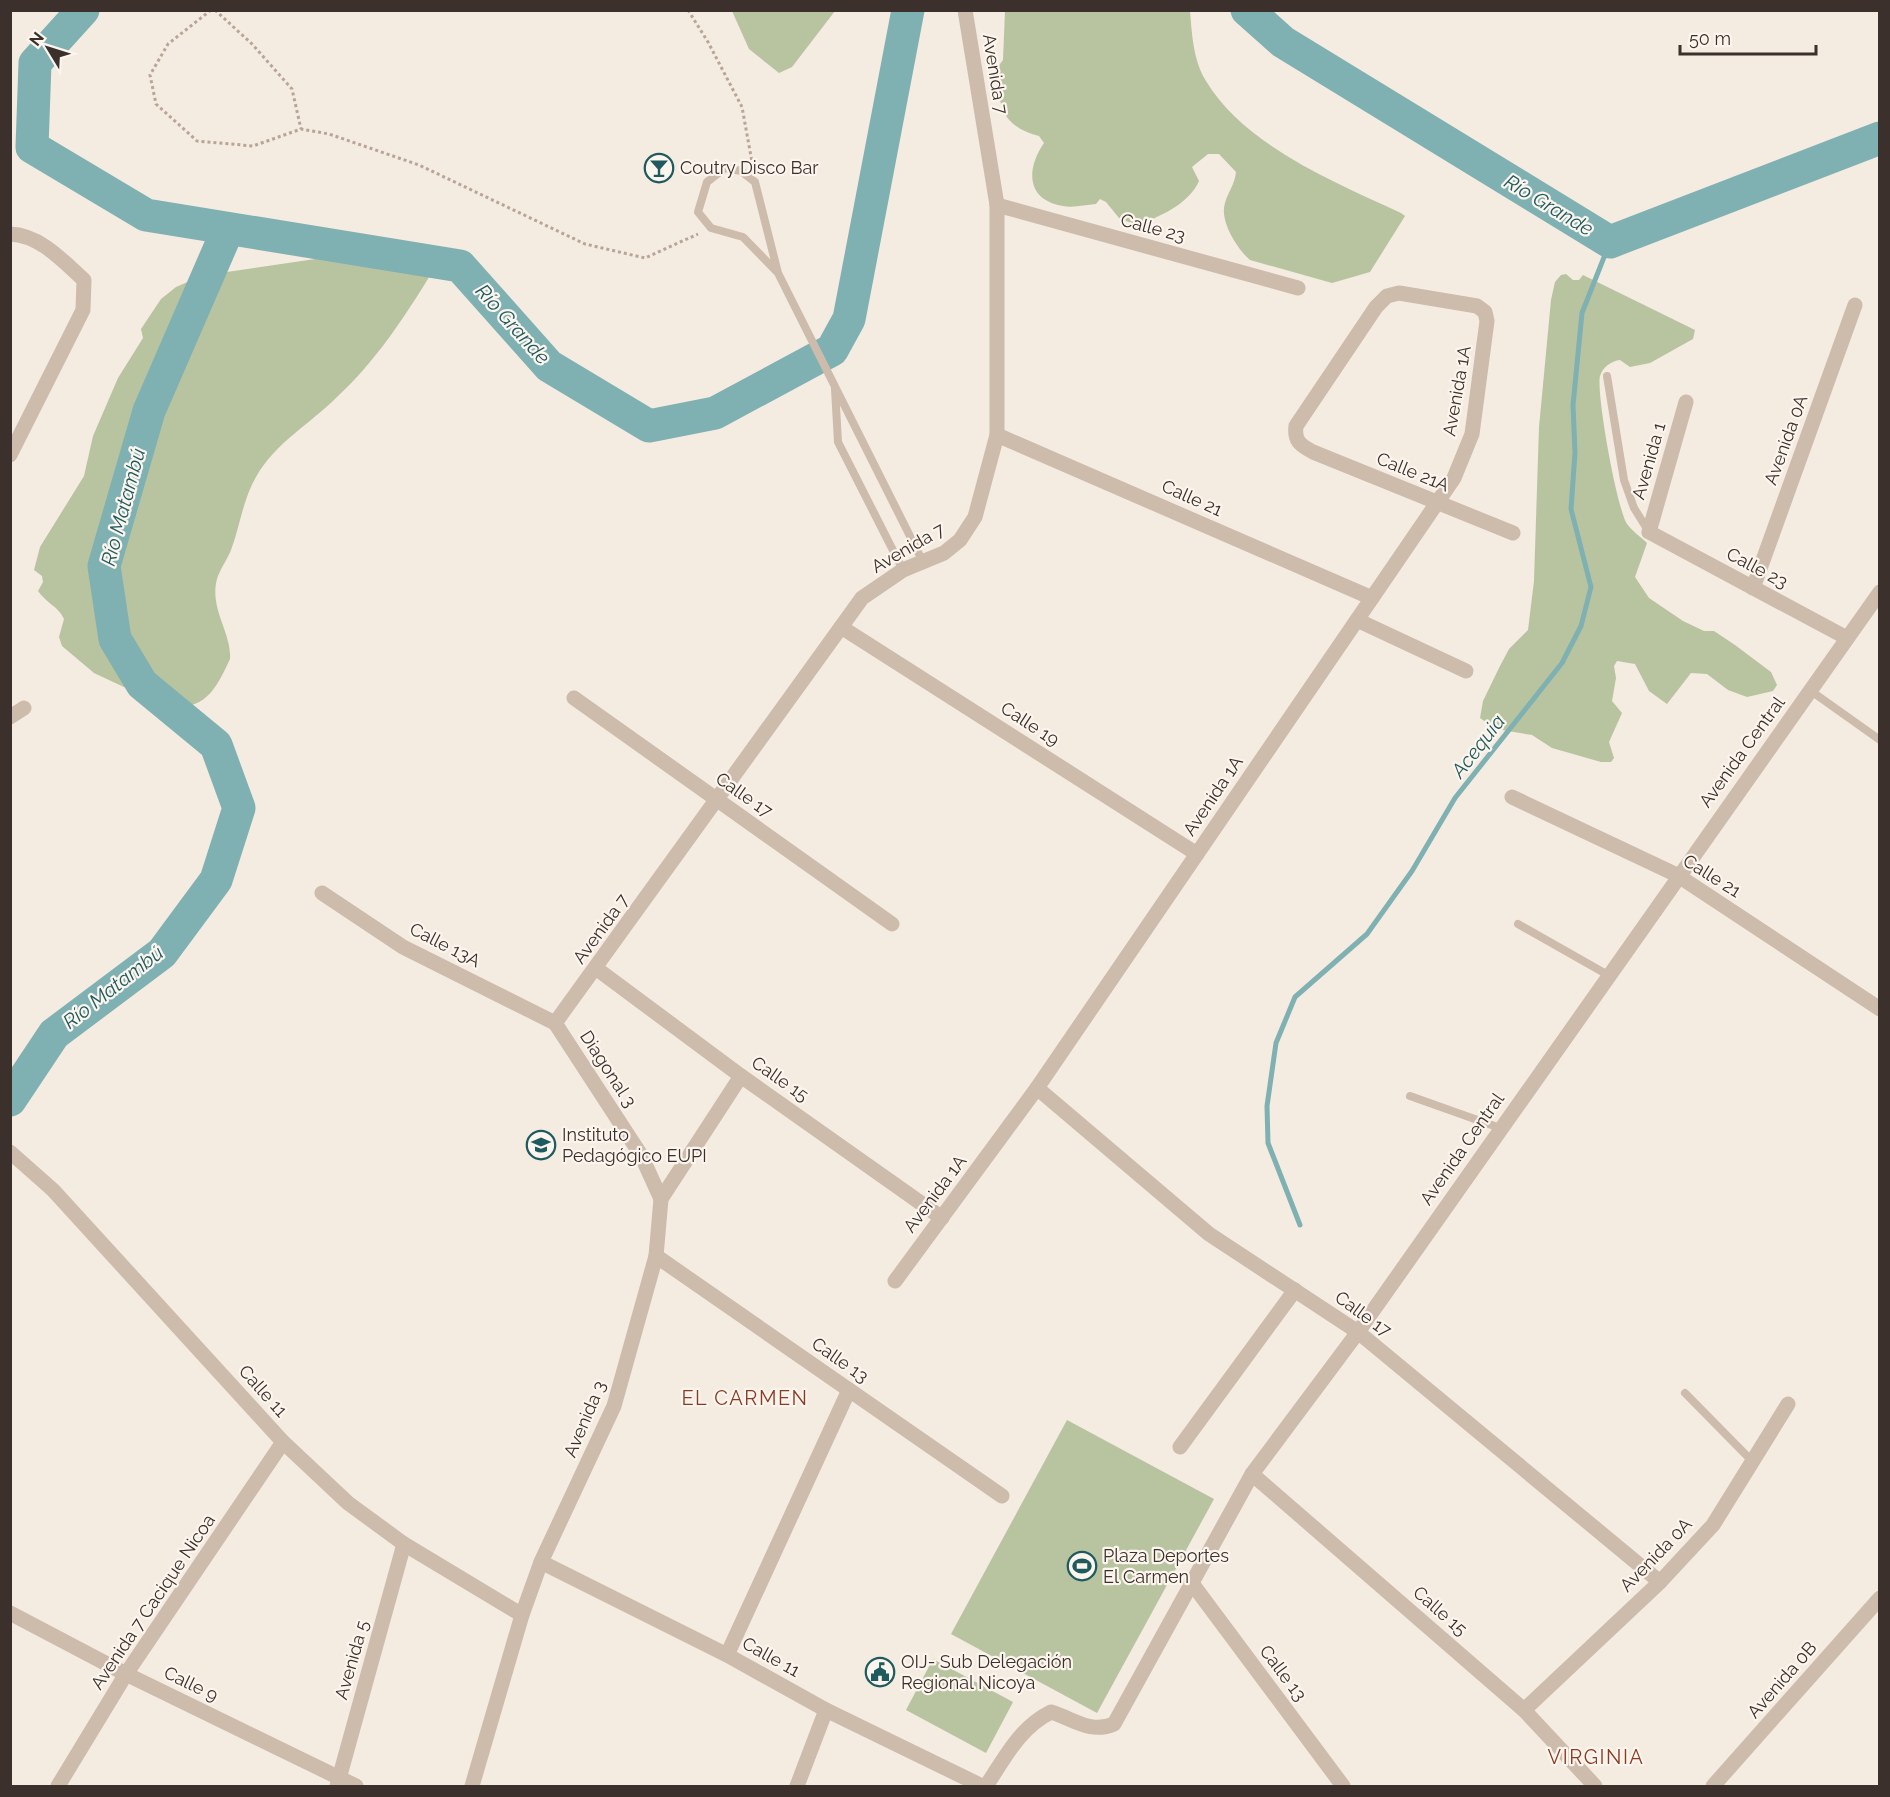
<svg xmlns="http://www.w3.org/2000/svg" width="1890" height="1797" viewBox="0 0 1890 1797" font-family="Raleway,sans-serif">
<rect width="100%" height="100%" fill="#f4ebe1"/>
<!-- green -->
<g fill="#b8c4a0">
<path d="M732 11H835L792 67 779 73 749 49Z"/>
<path d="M1005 11H1190C1192 34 1193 60 1206 81 1245 146 1335 182 1401 213L1405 216 1370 272 1332 283 1250 260C1238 250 1219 221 1225 203 1228 192 1235 184 1236 172L1219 154H1208L1192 167 1199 181C1189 204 1158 218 1136 225L1119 218 1106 202 1100 199 1096 204C1085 205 1073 208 1063 206 1026 200 1026 169 1044 143L1039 136C1000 125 999 106 997 68L1003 60Z"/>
<path d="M322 258 372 259 431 274C404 318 375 362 337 397 310 424 275 443 256 477 243 499 240 526 231 550 227 560 220 569 217 579 209 609 232 633 230 659 211 700 203 708 157 710L126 688 94 673 62 646 59 637 64 619C58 606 46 603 38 591L43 582 42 576 34 570 40 547 84 476 93 436 118 378 143 338 141 329 161 299 176 287 213 271 220 273Z"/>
<path d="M1566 274 1573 280H1579L1583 275 1695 330 1693 339 1650 363 1630 367 1620 360C1611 361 1603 367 1600 376 1596 394 1617 509 1627 524 1632 531 1641 537 1647 543L1635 577 1649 598 1683 621 1704 631H1714L1735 645 1771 672 1777 685 1773 691 1747 697 1728 690 1707 674 1691 673 1667 704 1649 691 1635 664 1617 661 1614 666 1616 678 1612 701 1622 713 1609 742 1614 758 1611 762H1601L1552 748 1532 735 1496 729 1480 718 1483 701 1499 668 1509 649 1528 630 1534 581 1539 427 1551 300 1555 282 1561 275Z"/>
<path d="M1067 1420 1214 1499 1097 1713 951 1634Z"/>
<path d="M933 1659 1013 1702 986 1753 906 1710Z"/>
</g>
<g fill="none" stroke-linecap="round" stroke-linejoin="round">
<!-- stream -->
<path stroke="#7fb0b2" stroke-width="5" d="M1300 1225 1268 1143 1267 1106 1276 1043 1295 997 1367 934 1412 871 1455 798 1562 663 1581 626 1591 587 1571 509 1575 453 1573 405 1582 313 1610 242"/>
<!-- river -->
<g stroke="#7fb0b2" stroke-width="33">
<path d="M83 10 35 63 32 147 146 215 460 266 549 366 649 426 715 413 832 350 849 319 908 10"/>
<path d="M1247 10 1283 42 1610 242 1880 138"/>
<path d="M10 1100 54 1034 162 953 216 880 239 808 216 745 142 684 115 639 104 566 149 411 228 229"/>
</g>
<!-- path -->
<g stroke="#b9a596" stroke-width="3" stroke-dasharray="3 3" stroke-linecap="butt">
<path d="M211 10 168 44 150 75 156 104 197 141 253 146 301 129 329 134 419 165 585 244 645 258 698 234"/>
<path d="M215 10 252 44 292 89 301 129"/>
<path d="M688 10 708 42 742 107 752 162"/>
</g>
<!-- lane -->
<g stroke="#cdbbac" stroke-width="8">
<path d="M778 273 743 237 711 228 698 212 707 182 725 168 741 171 755 182 778 273 923 562"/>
<path d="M1607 376 1624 480 1634 508 1649 532"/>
<path d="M835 389 838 442 903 570"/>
<path d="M1811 691 1880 740"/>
<path d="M1518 924 1608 975"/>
<path d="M1410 1096 1500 1128"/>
<path d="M1685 1393 1752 1461"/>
</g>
<!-- street -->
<g stroke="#cdbbac" stroke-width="15">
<path d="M997 205 1298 288"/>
<path d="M10 234C40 235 63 261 84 280L83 310 10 455"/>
<path d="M1686 402 1649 532 1847 638"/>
<path d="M997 435 1372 598"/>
<path d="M1753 588 1855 305"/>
<path d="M1357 620 1466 671"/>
<path d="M841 627 1197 854"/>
<path d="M574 698 892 924"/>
<path d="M10 717 24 708"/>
<path d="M1512 797 1677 875 1880 1009"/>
<path d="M322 893 403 947 555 1023"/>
<path d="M597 969 741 1076 942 1218"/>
<path d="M555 1023 862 598 903 570 944 553 960 540 975 517 997 435V205L965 10"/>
<path d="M555 1023 641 1155 661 1199"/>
<path d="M1037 1088 1209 1234 1358 1332 1660 1582"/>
<path d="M10 1152 53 1190 283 1442 348 1503 404 1544 522 1615"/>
<path d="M656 1256 1002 1496"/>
<path d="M895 1281 1037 1088 1454 478 1472 434 1487 321 1485 312 1477 306 1399 293 1387 296 1376 307 1296 426C1294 441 1300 445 1313 452L1513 533"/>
<path d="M1180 1447 1295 1290"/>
<path d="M1252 1474 1524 1710 1595 1786"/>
<path d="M541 1562 727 1655 826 1710 982 1786"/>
<path d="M1191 1582 1343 1786"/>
<path d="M10 1613 126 1674 356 1786"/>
<path d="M727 1655 849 1390"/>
<path d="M1524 1710 1660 1582 1713 1525 1788 1404"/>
<path d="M58 1786 126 1674 283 1442"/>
<path d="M337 1786 404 1544"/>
<path d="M472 1786 522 1615 541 1562 614 1406 656 1256 661 1199 741 1076"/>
<path d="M797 1786 826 1710"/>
<path d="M986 1786C1005 1758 1019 1728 1051 1712 1074 1719 1090 1734 1114 1724L1252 1474 1358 1332 1880 592"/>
<path d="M1713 1786 1880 1598"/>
</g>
</g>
<!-- icons -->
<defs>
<g id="bar-ring" transform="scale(1.5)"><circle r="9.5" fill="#fbf5ee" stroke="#1f5a5e" stroke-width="1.5"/><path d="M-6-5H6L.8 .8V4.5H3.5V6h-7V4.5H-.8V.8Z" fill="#1f5a5e"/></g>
<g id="school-ring" transform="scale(1.5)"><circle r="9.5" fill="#fbf5ee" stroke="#1f5a5e" stroke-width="1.5"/><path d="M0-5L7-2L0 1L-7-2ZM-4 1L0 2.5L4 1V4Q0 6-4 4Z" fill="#1f5a5e"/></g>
<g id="stadium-ring" transform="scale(1.5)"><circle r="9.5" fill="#fbf5ee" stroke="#1f5a5e" stroke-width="1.5"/><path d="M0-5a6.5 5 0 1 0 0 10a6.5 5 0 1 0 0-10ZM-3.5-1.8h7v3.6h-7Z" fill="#1f5a5e"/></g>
<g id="civic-ring" transform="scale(1.5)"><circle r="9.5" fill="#fbf5ee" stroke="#1f5a5e" stroke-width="1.5"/><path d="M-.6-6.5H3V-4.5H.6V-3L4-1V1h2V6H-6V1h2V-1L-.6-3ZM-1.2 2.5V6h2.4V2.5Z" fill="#1f5a5e"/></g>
</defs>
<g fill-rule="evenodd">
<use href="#bar-ring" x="659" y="168"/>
<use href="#school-ring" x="541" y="1145"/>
<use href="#stadium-ring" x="1082" y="1566"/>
<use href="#civic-ring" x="880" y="1672"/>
</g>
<g text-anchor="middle" stroke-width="4.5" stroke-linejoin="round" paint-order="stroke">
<!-- street labels -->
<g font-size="18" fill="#3b302b" stroke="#fbf5ee">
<text transform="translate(995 74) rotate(81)" y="6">Avenida 7</text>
<text transform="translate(1153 228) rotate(15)" y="6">Calle 23</text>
<text transform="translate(1457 391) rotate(-80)" y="6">Avenida 1A</text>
<text transform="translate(1786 440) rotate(-70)" y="6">Avenida 0A</text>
<text transform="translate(1649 461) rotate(-74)" y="6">Avenida 1</text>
<text transform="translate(1413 472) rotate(22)" y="6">Calle 21A</text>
<text transform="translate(1192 498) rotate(24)" y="6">Calle 21</text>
<text transform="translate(908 548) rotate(-30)" y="6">Avenida 7</text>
<text transform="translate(1757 568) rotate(28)" y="6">Calle 23</text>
<text transform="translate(1030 724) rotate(33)" y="6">Calle 19</text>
<text transform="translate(1742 752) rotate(-54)" y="6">Avenida Central</text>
<text transform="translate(744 795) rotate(35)" y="6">Calle 17</text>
<text transform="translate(1213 796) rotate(-56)" y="6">Avenida 1A</text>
<text transform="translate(1712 876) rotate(32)" y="6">Calle 21</text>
<text transform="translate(601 929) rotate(-54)" y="6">Avenida 7</text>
<text transform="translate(445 945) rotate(27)" y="6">Calle 13A</text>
<text transform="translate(608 1069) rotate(57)" y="6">Diagonal 3</text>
<text transform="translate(780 1079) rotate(35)" y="6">Calle 15</text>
<text transform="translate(1462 1149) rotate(-55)" y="6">Avenida Central</text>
<text transform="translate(935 1194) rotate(-53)" y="6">Avenida 1A</text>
<text transform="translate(1363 1314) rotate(36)" y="6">Calle 17</text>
<text transform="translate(840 1360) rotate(35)" y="6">Calle 13</text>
<text transform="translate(263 1391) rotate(48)" y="6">Calle 11</text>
<text transform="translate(585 1419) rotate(-67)" y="6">Avenida 3</text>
<text transform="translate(1656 1555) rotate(-46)" y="6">Avenida 0A</text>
<text transform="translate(153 1602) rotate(-56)" y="6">Avenida 7 Cacique Nicoa</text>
<text transform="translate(1440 1611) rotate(41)" y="6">Calle 15</text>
<text transform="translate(771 1657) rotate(29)" y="6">Calle 11</text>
<text transform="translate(352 1660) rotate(-74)" y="6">Avenida 5</text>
<text transform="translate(1283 1673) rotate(53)" y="6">Calle 13</text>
<text transform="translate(1782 1680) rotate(-49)" y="6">Avenida 0B</text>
<text transform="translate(191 1684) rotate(26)" y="6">Calle 9</text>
</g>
<!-- poi labels -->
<g font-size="18" fill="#3b302b" stroke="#fbf5ee" text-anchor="start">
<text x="680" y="174">Coutry Disco Bar</text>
<text x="562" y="1141">Instituto<tspan x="562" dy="21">Pedagógico EUPI</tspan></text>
<text x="1103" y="1562">Plaza Deportes<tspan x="1103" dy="21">El Carmen</tspan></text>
<text x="901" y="1668">OIJ- Sub Delegación<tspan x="901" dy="21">Regional Nicoya</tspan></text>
</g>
<!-- water labels -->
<g font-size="20" font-style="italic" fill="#1f5a5e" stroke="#fbf5ee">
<text transform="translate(1549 205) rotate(31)" y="7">Río Grande</text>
<text transform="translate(513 324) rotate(48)" y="7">Río Grande</text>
<text transform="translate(123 507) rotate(-75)" y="7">Río Matambú</text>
<text transform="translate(1478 746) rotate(-52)" y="7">Acequia</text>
<text transform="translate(113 987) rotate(-38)" y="7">Río Matambú</text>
</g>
<!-- neighbourhood labels -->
<g font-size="20" letter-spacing="1.5" fill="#8c3b22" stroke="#fbf5ee">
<text x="745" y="1405">EL CARMEN</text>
<text x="1596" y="1764">VIRGINIA</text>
</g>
</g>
<!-- border -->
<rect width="1890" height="1797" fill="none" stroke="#3b302b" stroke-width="24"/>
<!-- north arrow -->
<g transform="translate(48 48) rotate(308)" stroke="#fbf5ee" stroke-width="4.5" paint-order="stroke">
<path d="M0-4.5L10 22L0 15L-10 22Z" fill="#3b302b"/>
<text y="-9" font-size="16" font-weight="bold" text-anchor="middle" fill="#3b302b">N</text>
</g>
<!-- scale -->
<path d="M1680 45v9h136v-9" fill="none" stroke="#3b302b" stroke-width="3"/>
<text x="1689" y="45" font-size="18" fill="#3b302b" stroke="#fbf5ee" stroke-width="4.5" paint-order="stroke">50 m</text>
</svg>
